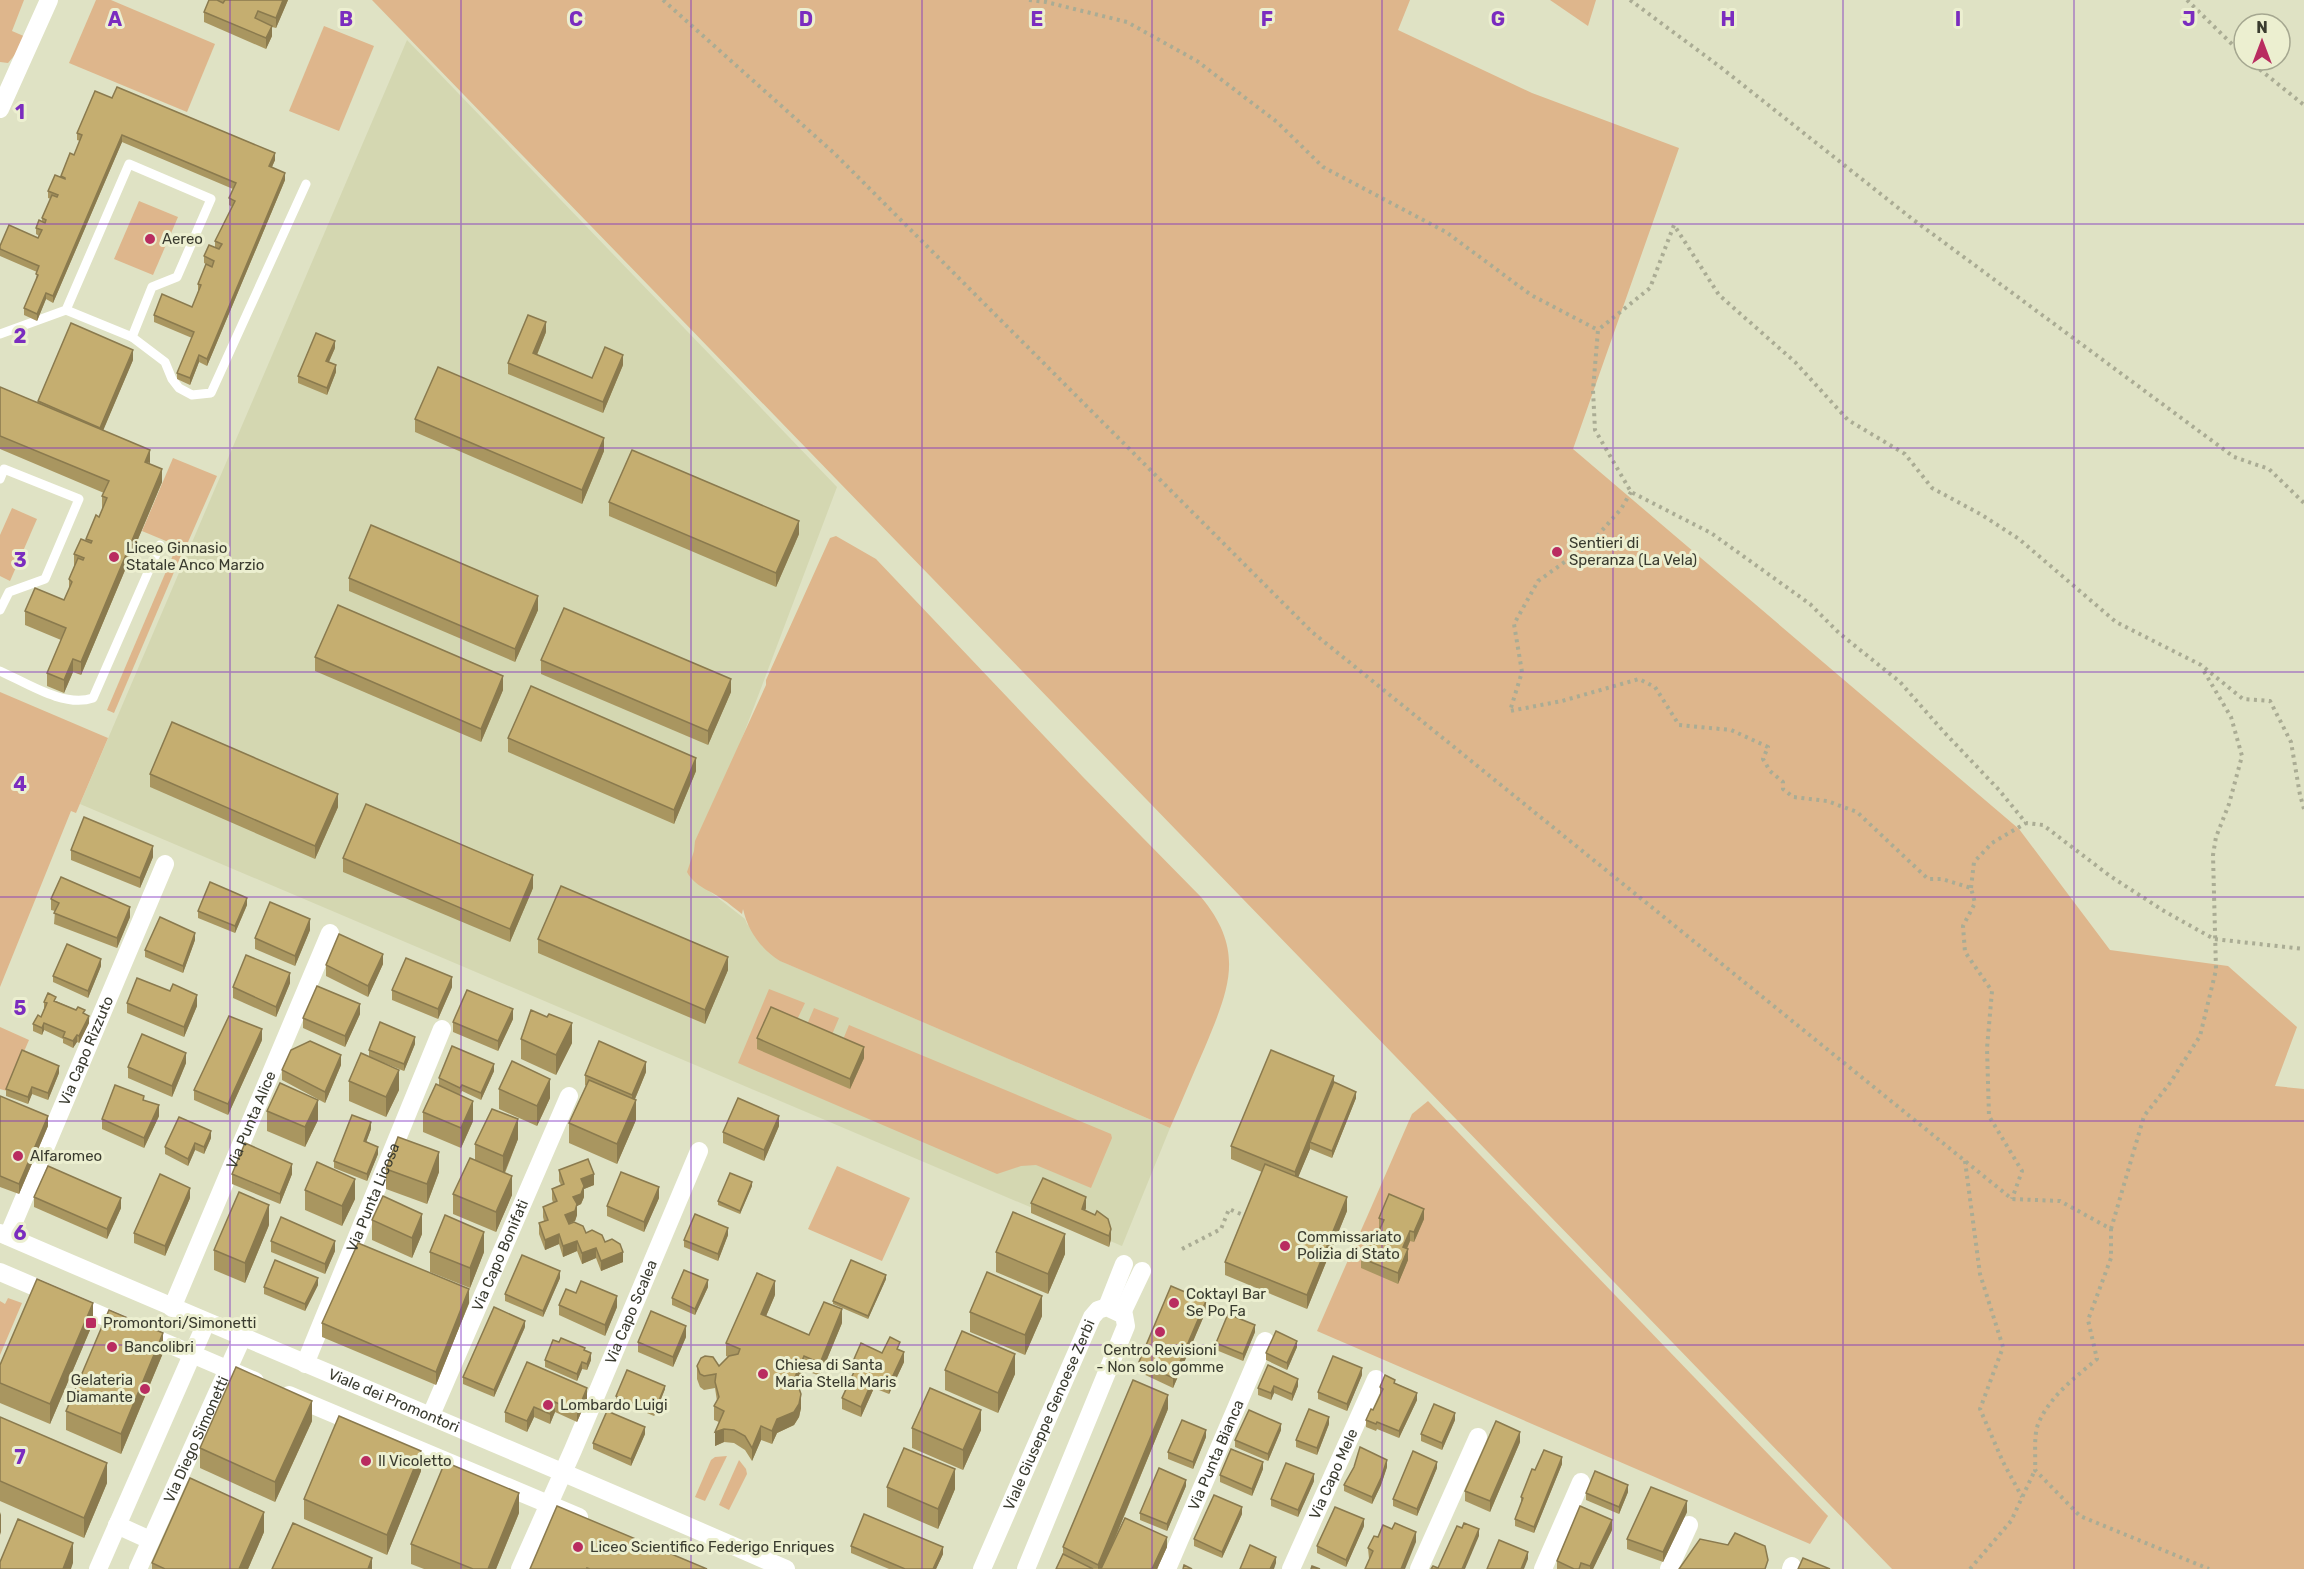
<svg xmlns="http://www.w3.org/2000/svg" width="2304" height="1569" viewBox="0 0 2304 1569" font-family="Rubik,sans-serif">
<rect width="100%" height="100%" fill="#dfe2c4"/>
<!-- built -->
<path fill="#d4d7b1" d="M407 40 837 487 690 876 745 919 747 924 785 963 1170 1128 1122 1246 80 804Z"/>
<!-- green -->
<g fill="#deb68c">
<path d="M0 0H24L12 31 26 37 19 50 8 63 0 62Z"/>
<path d="M96 0H111L215 44 187 112 69 63Z"/>
<path d="M372 0H1410L1398 30 1532 93 1679 148 1573 449 2019 829 2110 950 2228 966 2297 1027 2275 1086 2304 1089V1569H1892Z"/>
<path d="M1550 0H1596L1588 26Z"/>
<path d="M324 26 374 46 339 131 289 111Z"/>
<path d="M139 201 178 217 153 275 114 259Z"/>
<path d="M173 458 217 476 185 549 142 531Z"/>
<path d="M12 508 37 519 10 581 0 576V535Z"/>
<path d="M836 536 876 559 1083 777 1201 897C1246 951 1229 989 1205 1047 1193 1074 1182 1101 1170 1128L780 961C761 949 748 931 743 909L742 914C735 909 729 903 722 899 710 890 695 887 687 872L694 851 695 841 766 685V680L830 538Z"/>
<path d="M176 548 183 551 114 713 107 710Z"/>
<path d="M0 692 108 738 76 813 71 811 0 987Z"/>
<path d="M769 989 805 1003 796 1022 806 1027 814 1008 839 1018 831 1037 842 1042 849 1025 1111 1134 1112 1138 1091 1188 1036 1165 1021 1166 997 1174 738 1063Z"/>
<path d="M0 1027 29 1040 7 1091 0 1089Z"/>
<path d="M1428 1101 1828 1516 1810 1544 1317 1331 1412 1114Z"/>
<path d="M837 1166 910 1198 882 1261 808 1229Z"/>
<path d="M8 1298 22 1303 0 1355V1301L5 1304Z"/>
<path d="M727 1456 705 1501 695 1497 711 1460 715 1457Z"/>
<path d="M739 1460 746 1469 747 1474 729 1510 719 1505Z"/>
</g>
<g fill="none" stroke-linecap="round" stroke-linejoin="round">
<!-- path -->
<g stroke="#aaac94" stroke-width="4" stroke-dasharray="3 4.5" stroke-linecap="butt">
<path d="M663 0 835 154 1312 632 2012 1199 2060 1201 2111 1229V1258L2088 1320 2097 1359C2076 1377 2051 1395 2039 1422 2033 1434 2036 1456 2035 1470L2080 1516 2209 1569"/>
<path d="M1029 0 1046 2 1127 22 1197 61 1277 122 1323 167 1446 232 1531 295 1598 330"/>
<path d="M1630 0 1719 66 1911 218 2234 457 2269 469 2304 503"/>
<path d="M2187 0 2244 56"/>
<path d="M2248 60 2304 105"/>
<path d="M1631 492 1621 509 1590 544 1538 581 1514 624 1522 672 1510 711 1562 701 1639 679 1655 687 1679 725 1731 730 1768 747 1763 759 1770 771 1783 782V789L1793 797 1827 801 1857 812 1928 879H1942L1971 888 1975 903 1963 926 1965 952 1992 991 1987 1048 1989 1116 2022 1171 2012 1199"/>
<path d="M2304 809 2300 795 2291 742 2270 701 2243 699 2201 665 2116 622 2019 539 1982 515 1932 488 1905 454 1848 420 1795 362 1719 295 1674 225 1650 288 1598 330 1593 390 1595 430 1631 492 1711 533 1810 604 1839 633 1900 682 1943 731 1999 790 2026 823 2043 825 2110 876 2164 911 2214 939 2304 949"/>
<path d="M1971 888 1974 862 1992 843 2026 823"/>
<path d="M1965 1161 1980 1274 2003 1347 1980 1409 2003 1462 2022 1497"/>
<path d="M2111 1229 2144 1116 2170 1083 2200 1036 2216 970 2213 855 2216 837 2229 804 2242 756 2231 717 2202 668"/>
<path d="M1182 1249 1221 1229 1229 1209 1248 1217"/>
<path d="M1970 1569 2011 1521 2035 1470"/>
</g>
<!-- service -->
<g stroke="#fff" stroke-width="9">
<path d="M0 334 66 310 132 337 152 287 177 277 211 199 129 164 66 310"/>
<path d="M132 337 165 362 172 379 179 388 192 395 211 393 306 184"/>
<path d="M0 479 4 469 79 499 45 579 9 592 0 610"/>
<path d="M0 671C27 683 64 708 93 698L160 545"/>
</g>
<!-- minor -->
<g stroke="#fff" stroke-width="18">
<path d="M0 109 49 0"/>
<path id="s1" d="M0 1233C261 1346 525 1454 786 1569"/>
<path id="s2" d="M8 1236 165 864"/>
<path d="M0 1272 255 1381"/>
<path d="M1107 1307 1124 1264"/>
<path id="s3" d="M172 1308 330 933"/>
<path d="M1122 1313 1142 1271"/>
<path id="s4" d="M305 1364 442 1029"/>
<path d="M289 1395 579 1517"/>
<path id="s5" d="M431 1415 569 1096"/>
<path d="M117 1525 150 1540"/>
<path d="M98 1569 206 1323"/>
<path id="s6" d="M138 1569 242 1338"/>
<path id="s7" d="M520 1569 573 1450 699 1151"/>
<path id="s8" d="M982 1569 1092 1317 1098 1310 1107 1307 1124 1315 1126 1326 1026 1569"/>
<path id="s9" d="M1167 1569 1265 1341"/>
<path id="s10" d="M1291 1569 1376 1379"/>
<path d="M1419 1569 1478 1437"/>
<path d="M1543 1569 1581 1482"/>
<path d="M1669 1569 1689 1525"/>
<path d="M1791 1569 1792 1566"/>
</g>
</g>
<!-- wall -->
<g fill="#a99660">
<path d="M209 0H288L276 28 272 27V36L266 49 204 22V12Z"/>
<path d="M112 98 275 160 272 167 285 180 207 366 199 362 190 385 177 379V373L192 338 154 322V315L192 307 199 291H198V284L212 267 204 263V256L215 247V241L232 207 229 205V198L233 189 122 142 53 303 46 299 37 321 24 315V308L36 280 37 272 0 256V246L38 238 39 236 36 234V228L42 222V218L51 199 48 198V191L61 178V176L74 155 80 141 77 140V133Z"/>
<path d="M546 332 537 355 592 378 623 365 603 413 508 374V363Z"/>
<path d="M335 348 329 362 336 372 327 395 298 383V376Z"/>
<path d="M133 360 103 430 150 464 162 482 81 675 73 672 64 693 47 686V673L61 640 25 625V611L64 600 69 590V579L74 567V554L86 541V539L99 517 102 510V496L104 493 0 449V387L38 403V401Z"/>
<path d="M415 419 604 451 582 504 415 432Z"/>
<path d="M609 502 799 534 776 587 609 516Z"/>
<path d="M349 578 538 610 515 662 349 591Z"/>
<path d="M315 657 503 690 481 742 315 671Z"/>
<path d="M541 660 731 692 708 745 541 674Z"/>
<path d="M508 738 696 771 674 824 508 752Z"/>
<path d="M150 774 338 807 315 859 150 787Z"/>
<path d="M71 850 153 857 140 888 71 860Z"/>
<path d="M343 858 533 888 510 942 343 872Z"/>
<path d="M51 899 130 917 117 948 54 924 55 911 51 910Z"/>
<path d="M247 905 235 933 198 918V911Z"/>
<path d="M310 930 295 966 255 949V938Z"/>
<path d="M538 939 728 970 705 1024 538 953Z"/>
<path d="M195 940 183 973 145 957V950Z"/>
<path d="M383 964 368 997 326 976V965Z"/>
<path d="M101 966 88 998 53 982V976Z"/>
<path d="M290 983 276 1017 233 998V987Z"/>
<path d="M452 987 438 1019 392 1000V990Z"/>
<path d="M56 1001 85 1014 89 1023 79 1043 77 1042 73 1048 63 1043V1039L44 1030 42 1035 33 1031V1024L41 1017 44 1009V1002Z"/>
<path d="M127 1003 197 1006 184 1037 127 1013Z"/>
<path d="M360 1014 345 1047 303 1028V1018Z"/>
<path d="M513 1019 498 1051 453 1032V1022Z"/>
<path d="M757 1038 864 1058 850 1089 757 1049Z"/>
<path d="M521 1039 572 1043 556 1075 521 1059Z"/>
<path d="M262 1040 228 1115 194 1100V1090Z"/>
<path d="M415 1044 404 1071 384 1063 399 1090 386 1117 349 1101V1081L369 1056V1050Z"/>
<path d="M186 1063 172 1097 128 1078V1067Z"/>
<path d="M341 1065 325 1103 282 1080V1070Z"/>
<path d="M494 1071 481 1100 462 1091 460 1095 473 1121 461 1148 423 1132V1112L439 1085V1078Z"/>
<path d="M646 1072 635 1099 636 1120 617 1164 569 1143V1123L586 1086 585 1085V1075Z"/>
<path d="M59 1073 48 1100 32 1094 28 1104 6 1096V1089Z"/>
<path d="M1334 1082 1356 1098 1332 1158 1310 1149 1298 1177 1347 1211 1307 1309 1225 1275V1262L1262 1172 1231 1159V1146Z"/>
<path d="M499 1089 550 1098 537 1126 499 1109Z"/>
<path d="M0 1096 48 1126 19 1194 0 1187Z"/>
<path d="M144 1100 159 1116 144 1148 102 1129V1119Z"/>
<path d="M267 1111 318 1120 305 1147 267 1131Z"/>
<path d="M779 1126 764 1161 723 1143V1132Z"/>
<path d="M371 1129 366 1142 378 1154 367 1181 334 1168V1161Z"/>
<path d="M211 1138 204 1154 195 1150 188 1166 165 1154V1147Z"/>
<path d="M518 1139 505 1173 512 1195 496 1232 453 1214V1194L475 1161V1144Z"/>
<path d="M386 1169 439 1172 427 1204 386 1189Z"/>
<path d="M559 1170 594 1185 584 1189V1197L581 1204 577 1206V1215L575 1221 569 1224 605 1242 623 1262 601 1271 596 1258 582 1264 577 1251 563 1257 559 1244 545 1250 539 1234V1223L544 1221 543 1217V1207L553 1203 552 1199V1189L561 1185 559 1181Z"/>
<path d="M232 1174H292L280 1204 232 1184Z"/>
<path d="M752 1186 740 1214 718 1205V1201Z"/>
<path d="M305 1190 355 1199 342 1226 305 1210Z"/>
<path d="M34 1197 121 1208 107 1239 34 1207Z"/>
<path d="M190 1198 165 1256 134 1243V1233Z"/>
<path d="M659 1198 644 1232 607 1216V1206Z"/>
<path d="M1031 1203 1086 1208 1085 1210 1095 1215 1111 1239 1109 1247 1031 1213Z"/>
<path d="M1379 1218 1424 1219 1414 1242 1410 1241 1407 1249 1408 1260 1398 1284 1361 1268V1258L1377 1235 1380 1228H1379Z"/>
<path d="M372 1220 422 1234 412 1258 372 1240Z"/>
<path d="M269 1225 245 1283 214 1270V1250Z"/>
<path d="M728 1235 718 1261 684 1247V1240Z"/>
<path d="M271 1241 335 1251 325 1274 271 1252Z"/>
<path d="M430 1252H484L470 1288 430 1272Z"/>
<path d="M996 1252 1065 1254 1048 1294 996 1272Z"/>
<path d="M560 1278 543 1317 505 1301V1294Z"/>
<path d="M886 1279 868 1319 833 1304V1301Z"/>
<path d="M318 1285 305 1311 264 1294V1287Z"/>
<path d="M708 1287 695 1315 672 1305V1298Z"/>
<path d="M576 1293 617 1307 605 1336 559 1315V1305Z"/>
<path d="M775 1295 766 1316 809 1335 842 1323 820 1376 804 1370 798 1384 801 1408 799 1417 794 1425 777 1433 772 1444 761 1440 752 1461 745 1450 734 1443 724 1442 715 1446 719 1422 714 1420V1406L717 1401 715 1388 704 1390 700 1387 697 1379V1366H719L728 1357 726 1356V1343Z"/>
<path d="M469 1303 436 1385 322 1337V1323Z"/>
<path d="M1206 1311 1173 1388 1139 1372V1362Z"/>
<path d="M970 1312 1042 1316 1025 1355 970 1332Z"/>
<path d="M93 1323 50 1424 0 1403V1365Z"/>
<path d="M525 1327 494 1397 463 1384V1377Z"/>
<path d="M1255 1332 1243 1361 1216 1350V1343Z"/>
<path d="M686 1337 673 1367 638 1352V1342Z"/>
<path d="M559 1342 585 1350 591 1360 587 1370 582 1369 577 1381 545 1367V1360Z"/>
<path d="M1297 1347 1287 1370 1266 1360V1353Z"/>
<path d="M900 1350 904 1362 889 1394 874 1388 861 1417 842 1409V1398L855 1370 854 1369V1359Z"/>
<path d="M163 1353 121 1454 66 1430V1411Z"/>
<path d="M527 1362 587 1399 577 1422 555 1412 550 1424 534 1417 527 1432 505 1422V1412Z"/>
<path d="M1268 1365 1298 1386 1292 1401 1274 1393 1271 1400 1258 1395V1388Z"/>
<path d="M945 1370 1015 1374 998 1413 945 1390Z"/>
<path d="M1362 1375 1347 1411 1318 1399V1392Z"/>
<path d="M1395 1383 1417 1400 1399 1438 1377 1429 1376 1431 1366 1427V1420L1373 1410 1380 1394V1387Z"/>
<path d="M665 1389 654 1416 616 1400V1396Z"/>
<path d="M1168 1409 1114 1541 1167 1547 1157 1569H1056L1063 1554V1547Z"/>
<path d="M0 1417 107 1483 84 1538 0 1501Z"/>
<path d="M1455 1420 1442 1450 1421 1441V1434Z"/>
<path d="M312 1421 275 1502 200 1468V1448Z"/>
<path d="M1329 1424 1317 1455 1296 1447V1440Z"/>
<path d="M912 1428 981 1430 963 1470 912 1448Z"/>
<path d="M1281 1430 1268 1461 1235 1447V1440Z"/>
<path d="M645 1434 631 1466 593 1449V1443Z"/>
<path d="M1206 1437 1193 1469 1168 1459V1452Z"/>
<path d="M1520 1442 1490 1512 1465 1501V1491Z"/>
<path d="M1562 1464 1534 1533 1515 1526V1519L1521 1504V1497L1535 1470Z"/>
<path d="M1387 1467 1381 1485 1372 1504 1344 1491V1485Z"/>
<path d="M1437 1468 1417 1516 1393 1506V1499Z"/>
<path d="M1263 1469 1252 1496 1220 1482V1475Z"/>
<path d="M421 1471 387 1555 304 1519V1499Z"/>
<path d="M1314 1481 1298 1517 1271 1506V1499Z"/>
<path d="M1186 1486 1167 1531 1140 1520V1513Z"/>
<path d="M887 1487 955 1489 938 1529 887 1507Z"/>
<path d="M1628 1492 1619 1514 1586 1500V1493Z"/>
<path d="M1687 1512 1663 1562 1627 1549V1539Z"/>
<path d="M519 1513 496 1569H424L411 1564V1544Z"/>
<path d="M1242 1514 1222 1558 1194 1546V1539Z"/>
<path d="M1364 1526 1346 1567 1317 1553V1546Z"/>
<path d="M1612 1530 1593 1569H1557V1561Z"/>
<path d="M264 1532 248 1569H152V1563Z"/>
<path d="M1378 1537 1416 1542 1369 1559 1368 1548Z"/>
<path d="M851 1546 943 1554 936 1569H889L851 1553Z"/>
</g>
<!-- shaded-wall -->
<g fill="#8a7a4e">
<path d="M283 0H288L276 28V18Z"/>
<path d="M272 26V36L266 49V38Z"/>
<path d="M122 135V142L53 303V296Z"/>
<path d="M275 153V160L269 173V166Z"/>
<path d="M285 173V180L207 366V359Z"/>
<path d="M46 293V299L37 321V314Z"/>
<path d="M546 322V332L533 364V353Z"/>
<path d="M335 341V348L326 368V361Z"/>
<path d="M133 350V360L100 438V428Z"/>
<path d="M199 355V362L190 385V378Z"/>
<path d="M623 355V365L603 413V402Z"/>
<path d="M336 365V372L327 395V388Z"/>
<path d="M604 438V451L582 504V490Z"/>
<path d="M150 450V463L145 462Z"/>
<path d="M162 469V482L81 675V662Z"/>
<path d="M799 521V534L776 587V573Z"/>
<path d="M538 596V610L515 662V649Z"/>
<path d="M73 659V672L64 693V680Z"/>
<path d="M503 676V690L481 742V729Z"/>
<path d="M731 679V692L708 745V731Z"/>
<path d="M696 758V771L674 824V810Z"/>
<path d="M338 794V807L315 859V846Z"/>
<path d="M153 846V857L140 888V878Z"/>
<path d="M533 875V888L510 942V929Z"/>
<path d="M247 898V905L235 933V926Z"/>
<path d="M130 907V917L117 948V938Z"/>
<path d="M310 919V930L295 966V956Z"/>
<path d="M195 933V940L183 973V966Z"/>
<path d="M383 954V964L368 997V986Z"/>
<path d="M728 957V970L705 1024V1010Z"/>
<path d="M101 959V966L88 998V991Z"/>
<path d="M290 973V983L276 1017V1007Z"/>
<path d="M452 977V987L438 1019V1009Z"/>
<path d="M197 995V1006L184 1037V1027Z"/>
<path d="M360 1004V1014L345 1047V1036Z"/>
<path d="M513 1009V1019L498 1051V1041Z"/>
<path d="M89 1016V1023L79 1043V1036Z"/>
<path d="M44 1023V1030L42 1035V1028Z"/>
<path d="M572 1023V1043L556 1075V1055Z"/>
<path d="M262 1029V1040L228 1115V1104Z"/>
<path d="M77 1035V1042L73 1048V1041Z"/>
<path d="M415 1037V1044L404 1071V1064Z"/>
<path d="M864 1047V1058L850 1089V1079Z"/>
<path d="M186 1053V1063L172 1097V1086Z"/>
<path d="M341 1055V1065L325 1103V1092Z"/>
<path d="M646 1062V1072L632 1106V1095Z"/>
<path d="M494 1064V1071L481 1100V1093Z"/>
<path d="M59 1066V1073L48 1100V1093Z"/>
<path d="M399 1070V1090L386 1117V1097Z"/>
<path d="M1334 1076V1089L1310 1142V1149L1295 1185V1172Z"/>
<path d="M550 1079V1098L537 1126V1106Z"/>
<path d="M32 1087V1094L28 1104V1097Z"/>
<path d="M1356 1092V1098L1332 1158V1151Z"/>
<path d="M318 1100V1120L305 1147V1127Z"/>
<path d="M636 1100V1120L617 1164V1144Z"/>
<path d="M473 1101V1121L461 1148V1128Z"/>
<path d="M159 1105V1116L144 1148V1138Z"/>
<path d="M48 1116V1126L19 1194V1184Z"/>
<path d="M779 1116V1126L764 1161V1150Z"/>
<path d="M518 1119V1139L503 1176V1156Z"/>
<path d="M371 1122V1129L364 1148V1141Z"/>
<path d="M211 1131V1138L204 1154V1147Z"/>
<path d="M195 1143V1150L188 1166V1159Z"/>
<path d="M378 1147V1154L367 1181V1174Z"/>
<path d="M439 1152V1172L427 1204V1184Z"/>
<path d="M292 1164V1174L280 1204V1194Z"/>
<path d="M594 1174V1185L584 1189V1197L581 1204 577 1206V1215L575 1221 565 1225V1215L581 1179Z"/>
<path d="M512 1176V1195L496 1232V1212Z"/>
<path d="M355 1179V1199L342 1226V1206Z"/>
<path d="M752 1182V1186L740 1214V1211Z"/>
<path d="M659 1187V1198L644 1232V1222Z"/>
<path d="M190 1188V1198L165 1256V1246Z"/>
<path d="M1086 1197V1208L1082 1219V1209Z"/>
<path d="M1347 1197V1211L1307 1309V1295Z"/>
<path d="M121 1198V1208L107 1239V1229Z"/>
<path d="M269 1205V1225L245 1283V1263Z"/>
<path d="M1424 1209V1219L1414 1242V1232Z"/>
<path d="M422 1214V1234L412 1258V1238Z"/>
<path d="M728 1228V1235L718 1261V1254Z"/>
<path d="M1111 1229V1239L1109 1247V1236Z"/>
<path d="M1410 1231V1241L1403 1257V1247Z"/>
<path d="M484 1232V1252L470 1288V1268Z"/>
<path d="M559 1234V1244L545 1250V1240Z"/>
<path d="M1065 1234V1254L1048 1294V1274Z"/>
<path d="M335 1241V1251L325 1274V1264Z"/>
<path d="M577 1241V1251L563 1257V1246Z"/>
<path d="M596 1248V1258L582 1264V1253Z"/>
<path d="M1408 1249V1260L1398 1284V1273Z"/>
<path d="M623 1252V1262L601 1271V1261Z"/>
<path d="M560 1271V1278L543 1317V1311Z"/>
<path d="M886 1275V1279L868 1319V1316Z"/>
<path d="M318 1278V1285L305 1311V1304Z"/>
<path d="M708 1280V1287L695 1315V1309Z"/>
<path d="M775 1281V1295L761 1328V1314Z"/>
<path d="M469 1289V1303L436 1385V1372Z"/>
<path d="M617 1296V1307L605 1336V1325Z"/>
<path d="M1042 1296V1316L1025 1355V1335Z"/>
<path d="M1206 1301V1311L1173 1388V1378Z"/>
<path d="M93 1303V1323L50 1424V1404Z"/>
<path d="M842 1309V1323L820 1376V1363Z"/>
<path d="M525 1321V1327L494 1397V1390Z"/>
<path d="M1255 1325V1332L1243 1361V1354Z"/>
<path d="M686 1326V1337L673 1367V1357Z"/>
<path d="M163 1333V1353L121 1454V1434Z"/>
<path d="M1297 1341V1347L1287 1370V1363Z"/>
<path d="M904 1352V1362L889 1394V1384Z"/>
<path d="M591 1353V1360L587 1370V1364Z"/>
<path d="M1015 1354V1374L998 1413V1393Z"/>
<path d="M804 1356V1370L795 1390V1377Z"/>
<path d="M582 1362V1369L577 1381V1374Z"/>
<path d="M1362 1368V1375L1347 1411V1404Z"/>
<path d="M874 1377V1388L861 1417V1407Z"/>
<path d="M1298 1379V1386L1292 1401V1394Z"/>
<path d="M665 1386V1389L654 1416V1412Z"/>
<path d="M1274 1386V1393L1271 1400V1393Z"/>
<path d="M587 1388V1399L577 1422V1412Z"/>
<path d="M1417 1393V1400L1399 1438V1431Z"/>
<path d="M801 1394V1408L799 1417 794 1425 777 1433 772 1444V1431L777 1419Z"/>
<path d="M1168 1395V1409L1102 1569H1098V1565Z"/>
<path d="M312 1401V1421L275 1502V1482Z"/>
<path d="M555 1402V1412L550 1424V1414Z"/>
<path d="M534 1407V1417L527 1432V1421Z"/>
<path d="M981 1410V1430L963 1470V1450Z"/>
<path d="M1455 1413V1420L1442 1450V1443Z"/>
<path d="M1329 1417V1424L1317 1455V1448Z"/>
<path d="M1281 1424V1430L1268 1461V1454Z"/>
<path d="M761 1426V1440L752 1461V1448Z"/>
<path d="M645 1427V1434L631 1466V1459Z"/>
<path d="M724 1429V1442L715 1446V1432Z"/>
<path d="M1206 1430V1437L1193 1469V1462Z"/>
<path d="M1520 1432V1442L1490 1512V1501Z"/>
<path d="M421 1451V1471L387 1555V1535Z"/>
<path d="M1562 1457V1464L1534 1533V1527Z"/>
<path d="M1387 1460V1467L1381 1485 1372 1504V1497Z"/>
<path d="M1263 1462V1469L1252 1496V1489Z"/>
<path d="M1437 1462V1468L1417 1516V1509Z"/>
<path d="M107 1463V1483L84 1538V1518Z"/>
<path d="M955 1469V1489L938 1529V1509Z"/>
<path d="M1314 1474V1481L1298 1517V1510Z"/>
<path d="M1186 1480V1486L1167 1531V1524Z"/>
<path d="M1628 1485V1492L1619 1514V1507Z"/>
<path d="M519 1493V1513L496 1569H488Z"/>
<path d="M1687 1501V1512L1663 1562V1552Z"/>
<path d="M1242 1507V1514L1222 1558V1552Z"/>
<path d="M1 1512V1532L0 1535V1515Z"/>
<path d="M264 1512V1532L248 1569H239Z"/>
<path d="M1364 1519V1526L1346 1567V1560Z"/>
<path d="M1612 1520V1530L1593 1569H1590V1566Z"/>
<path d="M1479 1529V1536L1465 1569H1462Z"/>
<path d="M1416 1532V1542L1405 1569H1401Z"/>
<path d="M1167 1537V1547L1157 1569H1152Z"/>
<path d="M73 1543V1563L71 1569H63Z"/>
<path d="M943 1547V1554L936 1569H933Z"/>
<path d="M1528 1552V1559L1524 1569H1521Z"/>
<path d="M1276 1557V1563L1274 1569H1270Z"/>
<path d="M372 1558V1569H368Z"/>
</g>
<!-- building -->
<g fill="#c5ae70" stroke="#8a7a4e" stroke-width="1.5">
<path d="M209 0H217L223 3 225 0H283L276 18 258 11 255 18 272 26 266 38 204 12Z"/>
<path d="M117 87 275 153 269 166 285 173 207 359 199 355 190 378 177 373 194 332 154 315 162 294 192 307 201 285 198 284 206 264 212 267 214 261 204 256 209 245 219 249 222 244 215 241 235 201 229 198 236 183 122 135 53 296 46 293 37 314 24 308 38 275 36 274 39 266 0 249V246L9 225 38 238 42 230 36 228 39 220 45 223 46 220 42 218 52 195 57 197 58 195 48 191 55 175 65 179V178L61 176 70 153 74 155 82 135 77 133 95 91 112 98Z"/>
<path d="M528 315 546 322 533 353 592 378 605 347 623 355 603 402 508 363Z"/>
<path d="M71 323 133 350 100 428 38 401Z"/>
<path d="M316 333 335 341 326 361 336 365 327 388 298 376Z"/>
<path d="M438 367 604 438 582 490 415 419Z"/>
<path d="M0 387 150 450 145 462 162 469 81 662 73 659 64 680 47 673 66 628 25 611 35 588 64 600 72 582 69 579 78 558 83 560 84 558 74 554 81 539 91 543 92 541 86 539 96 515 99 517 107 498 102 496 109 481 0 436Z"/>
<path d="M632 450 799 521 776 573 609 502Z"/>
<path d="M371 525 538 596 515 649 349 578Z"/>
<path d="M338 605 503 676 481 729 315 657Z"/>
<path d="M564 608 731 679 708 731 541 660Z"/>
<path d="M531 686 696 758 674 810 508 738Z"/>
<path d="M172 722 338 794 315 846 150 774Z"/>
<path d="M366 804 533 875 510 929 343 858Z"/>
<path d="M84 817 153 846 140 878 71 850Z"/>
<path d="M61 877 130 907 117 938 54 913 59 903 51 899Z"/>
<path d="M210 882 247 898 235 926 198 911Z"/>
<path d="M561 886 728 957 705 1010 538 939Z"/>
<path d="M270 902 310 919 295 956 255 938Z"/>
<path d="M160 917 195 933 183 966 145 950Z"/>
<path d="M339 934 383 954 368 986 326 965Z"/>
<path d="M67 944 101 959 88 991 53 976Z"/>
<path d="M246 955 290 973 276 1007 233 987Z"/>
<path d="M406 958 452 977 438 1009 392 990Z"/>
<path d="M137 978 170 991 173 984 197 995 184 1027 127 1003Z"/>
<path d="M317 986 360 1004 345 1036 303 1018Z"/>
<path d="M467 990 513 1009 498 1041 453 1022Z"/>
<path d="M48 993 56 997 54 1001 76 1010 78 1007 85 1010 83 1013 89 1016 79 1036 77 1035 73 1041 63 1037 65 1032 44 1023 42 1028 33 1024 38 1015 41 1017 47 1003 44 1002Z"/>
<path d="M771 1007 864 1047 850 1079 757 1038Z"/>
<path d="M531 1010 547 1017 549 1014 572 1023 556 1055 521 1039Z"/>
<path d="M229 1016 262 1029 228 1104 194 1090Z"/>
<path d="M380 1022 415 1037 404 1064 369 1050Z"/>
<path d="M142 1034 186 1053 172 1086 128 1067Z"/>
<path d="M310 1041 341 1055 325 1092 282 1070 291 1050Z"/>
<path d="M599 1041 646 1062 632 1095 585 1075Z"/>
<path d="M452 1046 494 1064 481 1093 462 1085 460 1088 439 1078Z"/>
<path d="M22 1050 59 1066 48 1093 32 1087 28 1097 6 1089Z"/>
<path d="M1271 1050 1334 1076 1295 1172 1231 1146Z"/>
<path d="M361 1053 399 1070 386 1097 349 1081Z"/>
<path d="M512 1061 550 1079 537 1106 499 1089Z"/>
<path d="M589 1080 636 1100 617 1144 569 1123Z"/>
<path d="M1334 1082 1356 1092 1332 1151 1310 1142Z"/>
<path d="M280 1083 318 1100 305 1127 267 1111Z"/>
<path d="M436 1084 473 1101 461 1128 423 1112Z"/>
<path d="M115 1085 144 1096 143 1100 159 1105 144 1138 102 1119Z"/>
<path d="M0 1096 48 1116 19 1184 0 1176Z"/>
<path d="M738 1098 779 1116 764 1150 723 1132Z"/>
<path d="M492 1109 518 1119 503 1156 475 1144Z"/>
<path d="M352 1115 371 1122 364 1141 378 1147 367 1174 334 1161Z"/>
<path d="M179 1117 211 1131 204 1147 195 1143 188 1159 165 1147Z"/>
<path d="M398 1137 439 1152 427 1184 386 1169Z"/>
<path d="M245 1143 292 1164 280 1194 232 1174Z"/>
<path d="M470 1158 512 1176 496 1212 453 1194Z"/>
<path d="M588 1159 594 1174 581 1179 584 1186 581 1194 573 1197 577 1204 575 1211 565 1215 569 1224 574 1222 583 1226 586 1233 592 1230 602 1235 605 1242 612 1239 620 1244 623 1252 601 1261 596 1248 582 1253 577 1241 563 1246 559 1234 545 1240 539 1223 548 1220 543 1207 557 1201 552 1189 564 1184 559 1170Z"/>
<path d="M317 1162 355 1179 342 1206 305 1190Z"/>
<path d="M1265 1164 1347 1197 1307 1295 1225 1262Z"/>
<path d="M48 1166 121 1198 107 1229 34 1197Z"/>
<path d="M621 1172 659 1187 644 1222 607 1206Z"/>
<path d="M730 1173 752 1182 740 1211 718 1201Z"/>
<path d="M160 1174 190 1188 165 1246 134 1233Z"/>
<path d="M1043 1178 1086 1197 1082 1209 1095 1215 1097 1211 1108 1219 1111 1229 1109 1236 1031 1203Z"/>
<path d="M239 1192 269 1205 245 1263 214 1250Z"/>
<path d="M1389 1194 1424 1209 1414 1232 1410 1231 1403 1247 1408 1249 1398 1273 1361 1258 1372 1233 1377 1235 1384 1220 1379 1218Z"/>
<path d="M383 1196 422 1214 412 1238 372 1220Z"/>
<path d="M1013 1212 1065 1234 1048 1274 996 1252Z"/>
<path d="M695 1214 728 1228 718 1254 684 1240Z"/>
<path d="M445 1215 484 1232 470 1268 430 1252Z"/>
<path d="M281 1217 335 1241 325 1264 271 1241Z"/>
<path d="M358 1243 469 1289 436 1372 322 1323Z"/>
<path d="M522 1255 560 1271 543 1311 505 1294Z"/>
<path d="M275 1260 318 1278 305 1304 264 1287Z"/>
<path d="M851 1260 886 1275 868 1316 833 1301Z"/>
<path d="M684 1270 708 1280 695 1309 672 1298Z"/>
<path d="M987 1272 1042 1296 1025 1335 970 1312Z"/>
<path d="M757 1273 775 1281 761 1314 809 1335 824 1302 842 1309 820 1363 804 1356 795 1377 801 1394 799 1404 794 1412 777 1419 772 1431 761 1426 752 1448 745 1436 734 1430 724 1429 715 1432 724 1411 714 1406 719 1397 715 1382 716 1374 704 1376 700 1374 697 1366 701 1358 705 1356 713 1357 719 1366 729 1356 738 1354 740 1349 726 1343Z"/>
<path d="M37 1279 93 1303 50 1404 0 1383V1365Z"/>
<path d="M581 1281 617 1296 605 1325 559 1305 566 1289 576 1293Z"/>
<path d="M1171 1286 1206 1301 1173 1378 1139 1362Z"/>
<path d="M494 1307 525 1321 494 1390 463 1377Z"/>
<path d="M109 1310 163 1333 121 1434 66 1411Z"/>
<path d="M651 1311 686 1326 673 1357 638 1342Z"/>
<path d="M1228 1314 1255 1325 1243 1354 1216 1343Z"/>
<path d="M962 1331 1015 1354 998 1393 945 1370Z"/>
<path d="M1276 1331 1297 1341 1287 1363 1266 1353Z"/>
<path d="M890 1337 900 1342 897 1349 904 1352 889 1384 874 1377 861 1407 842 1398 859 1361 854 1359 861 1343 882 1353Z"/>
<path d="M561 1338 585 1348 584 1350 591 1353 587 1364 582 1362 577 1374 545 1360 553 1340 559 1342Z"/>
<path d="M1333 1356 1362 1368 1347 1404 1318 1392Z"/>
<path d="M527 1362 587 1388 577 1412 555 1402 550 1414 534 1407 527 1421 505 1412Z"/>
<path d="M1268 1365 1298 1379 1292 1394 1274 1386 1271 1393 1258 1388Z"/>
<path d="M236 1367 312 1401 275 1482 200 1448Z"/>
<path d="M627 1370 665 1386 654 1412 616 1396Z"/>
<path d="M1385 1375 1395 1380 1394 1383 1417 1393 1399 1431 1377 1422 1376 1424 1366 1420 1371 1409 1373 1410 1383 1389 1380 1387Z"/>
<path d="M1133 1380 1168 1395 1098 1565 1063 1547Z"/>
<path d="M930 1388 981 1410 963 1450 912 1428Z"/>
<path d="M1434 1404 1455 1413 1442 1443 1421 1434Z"/>
<path d="M1309 1409 1329 1417 1317 1448 1296 1440Z"/>
<path d="M1249 1410 1281 1424 1268 1454 1235 1440Z"/>
<path d="M607 1411 645 1427 631 1459 593 1443Z"/>
<path d="M339 1416 421 1451 387 1535 304 1499Z"/>
<path d="M0 1417 107 1463 84 1518 0 1481Z"/>
<path d="M1182 1420 1206 1430 1193 1462 1168 1452Z"/>
<path d="M1496 1421 1520 1432 1490 1501 1465 1491Z"/>
<path d="M1360 1447 1387 1460 1381 1478 1372 1497 1344 1485 1354 1467Z"/>
<path d="M904 1448 955 1469 938 1509 887 1487Z"/>
<path d="M1231 1449 1263 1462 1252 1489 1220 1475Z"/>
<path d="M1544 1450 1562 1457 1534 1527 1515 1519 1523 1498 1521 1497 1532 1469 1535 1470Z"/>
<path d="M1413 1451 1437 1462 1417 1509 1393 1499Z"/>
<path d="M445 1462 519 1493 488 1569H473L411 1544Z"/>
<path d="M1286 1463 1314 1474 1298 1510 1271 1499Z"/>
<path d="M1159 1468 1186 1480 1167 1524 1140 1513Z"/>
<path d="M1595 1471 1628 1485 1619 1507 1586 1493Z"/>
<path d="M190 1478 264 1512 239 1569H165L152 1563Z"/>
<path d="M1651 1487 1687 1501 1663 1552 1627 1539Z"/>
<path d="M1214 1495 1242 1507 1222 1552 1194 1539Z"/>
<path d="M557 1506 707 1569H590L587 1568V1569H530Z"/>
<path d="M1580 1506 1612 1520 1590 1566 1581 1563 1579 1569H1574L1557 1561Z"/>
<path d="M1335 1507 1364 1519 1346 1560 1317 1546Z"/>
<path d="M864 1514 943 1547 933 1569H905L851 1546Z"/>
<path d="M1125 1518 1167 1537 1152 1569H1101Z"/>
<path d="M18 1519 73 1543 63 1569H0V1562Z"/>
<path d="M293 1523 372 1558 368 1569H272Z"/>
<path d="M1395 1523 1416 1532 1401 1569H1365L1373 1551 1368 1548 1374 1536 1378 1537 1383 1525 1392 1529Z"/>
<path d="M1464 1523 1479 1529 1462 1569H1431L1433 1566 1438 1568 1457 1526 1462 1528Z"/>
<path d="M1735 1533 1765 1546 1768 1560 1765 1569H1679L1700 1539 1728 1545Z"/>
<path d="M1499 1540 1528 1552 1521 1569H1487Z"/>
<path d="M1250 1545 1276 1557 1270 1569H1240Z"/>
<path d="M1063 1554 1093 1569H1056Z"/>
<path d="M1803 1558 1830 1569H1798Z"/>
<path d="M1184 1565 1192 1569H1183Z"/>
<path d="M1312 1566 1320 1569H1311Z"/>
</g>
<!-- grid -->
<path fill="none" stroke="#7b2cbf" stroke-width="1.5" stroke-opacity="0.55" d="M230 0V1569M461 0V1569M691 0V1569M922 0V1569M1152 0V1569M1382 0V1569M1613 0V1569M1843 0V1569M2074 0V1569M0 224H2304M0 448H2304M0 672H2304M0 897H2304M0 1121H2304M0 1345H2304"/>
<!-- markers -->
<g fill="#b92c60" stroke="#ecefd0" stroke-width="2">
<circle cx="150" cy="239" r="6"/>
<circle cx="1557" cy="552" r="6"/>
<circle cx="114" cy="557" r="6"/>
<circle cx="18" cy="1156" r="6"/>
<circle cx="1285" cy="1246" r="6"/>
<circle cx="1174" cy="1303" r="6"/>
<rect x="85" y="1317" width="12" height="12" rx="3"/>
<circle cx="1160" cy="1332" r="6"/>
<circle cx="112" cy="1347" r="6"/>
<circle cx="763" cy="1374" r="6"/>
<circle cx="145" cy="1389" r="6"/>
<circle cx="548" cy="1405" r="6"/>
<circle cx="366" cy="1461" r="6"/>
<circle cx="578" cy="1547" r="6"/>
</g>
<g text-anchor="middle" stroke-width="6" stroke-linejoin="round" paint-order="stroke">
<!-- poi labels -->
<g font-size="15" fill="#3a3b2f" stroke="#ecefd0" text-anchor="start">
<text x="162" y="244">Aereo</text>
<text x="1569" y="548">Sentieri di<tspan x="1569" dy="17">Speranza (La Vela)</tspan></text>
<text x="126" y="553">Liceo Ginnasio<tspan x="126" dy="17">Statale Anco Marzio</tspan></text>
<text x="30" y="1161">Alfaromeo</text>
<text x="1297" y="1242">Commissariato<tspan x="1297" dy="17">Polizia di Stato</tspan></text>
<text x="1186" y="1299">Coktayl Bar<tspan x="1186" dy="17">Se Po Fa</tspan></text>
<text x="103" y="1328">Promontori/Simonetti</text>
<text x="124" y="1352">Bancolibri</text>
<text x="1160" y="1355" text-anchor="middle">Centro Revisioni<tspan x="1160" dy="17">- Non solo gomme</tspan></text>
<text x="775" y="1370">Chiesa di Santa<tspan x="775" dy="17">Maria Stella Maris</tspan></text>
<text x="133" y="1385" text-anchor="end">Gelateria<tspan x="133" dy="17">Diamante</tspan></text>
<text x="560" y="1410">Lombardo Luigi</text>
<text x="378" y="1466">Il Vicoletto</text>
<text x="590" y="1552">Liceo Scientifico Federigo Enriques</text>
</g>
<!-- street labels -->
<g font-size="15" fill="#3a3b2f" stroke="#ecefd0">
<text dy="5" stroke="none"><textPath href="#s2" startOffset="201">Via Capo Rizzuto</textPath></text>
<text dy="5" stroke="none"><textPath href="#s3" startOffset="204">Via Punta Alice</textPath></text>
<text dy="5" stroke="none"><textPath href="#s4" startOffset="180">Via Punta Licosa</textPath></text>
<text dy="5" stroke="none"><textPath href="#s5" startOffset="174">Via Capo Bonifati</textPath></text>
<text dy="5" stroke="none"><textPath href="#s7" startOffset="280">Via Capo Scalea</textPath></text>
<text dy="5" stroke="none"><textPath href="#s1" startOffset="428">Viale dei Promontori</textPath></text>
<text dy="5" stroke="none"><textPath href="#s8" startOffset="168">Viale Giuseppe Genoese Zerbi</textPath></text>
<text dy="5" stroke="none"><textPath href="#s6" startOffset="142">Via Diego Simonetti</textPath></text>
<text dy="5" stroke="none"><textPath href="#s9" startOffset="124">Via Punta Bianca</textPath></text>
<text dy="5" stroke="none"><textPath href="#s10" startOffset="104">Via Capo Mele</textPath></text>
</g>
</g>
<g font-size="20" text-anchor="middle" font-weight="bold" fill="#7b2cbf" stroke="#ecefd0" stroke-width="6" stroke-linejoin="round" paint-order="stroke">
<text x="115" y="26">A</text>
<text x="346" y="26">B</text>
<text x="576" y="26">C</text>
<text x="806" y="26">D</text>
<text x="1037" y="26">E</text>
<text x="1267" y="26">F</text>
<text x="1498" y="26">G</text>
<text x="1728" y="26">H</text>
<text x="1958" y="26">I</text>
<text x="2189" y="26">J</text>
<text x="20" y="119">1</text>
<text x="20" y="343">2</text>
<text x="20" y="567">3</text>
<text x="20" y="791">4</text>
<text x="20" y="1015">5</text>
<text x="20" y="1240">6</text>
<text x="20" y="1464">7</text>
</g>
<!-- north arrow -->
<g transform="translate(2262 42)"><circle r="28" fill="#ecefd0" stroke="#a5a790" stroke-width="1.5"/>
<path d="M0-4.5L10 22L0 15L-10 22Z" fill="#b92c60"/>
<text y="-9" font-size="16" font-weight="bold" text-anchor="middle" fill="#3a3b2f">N</text>
</g>
</svg>
